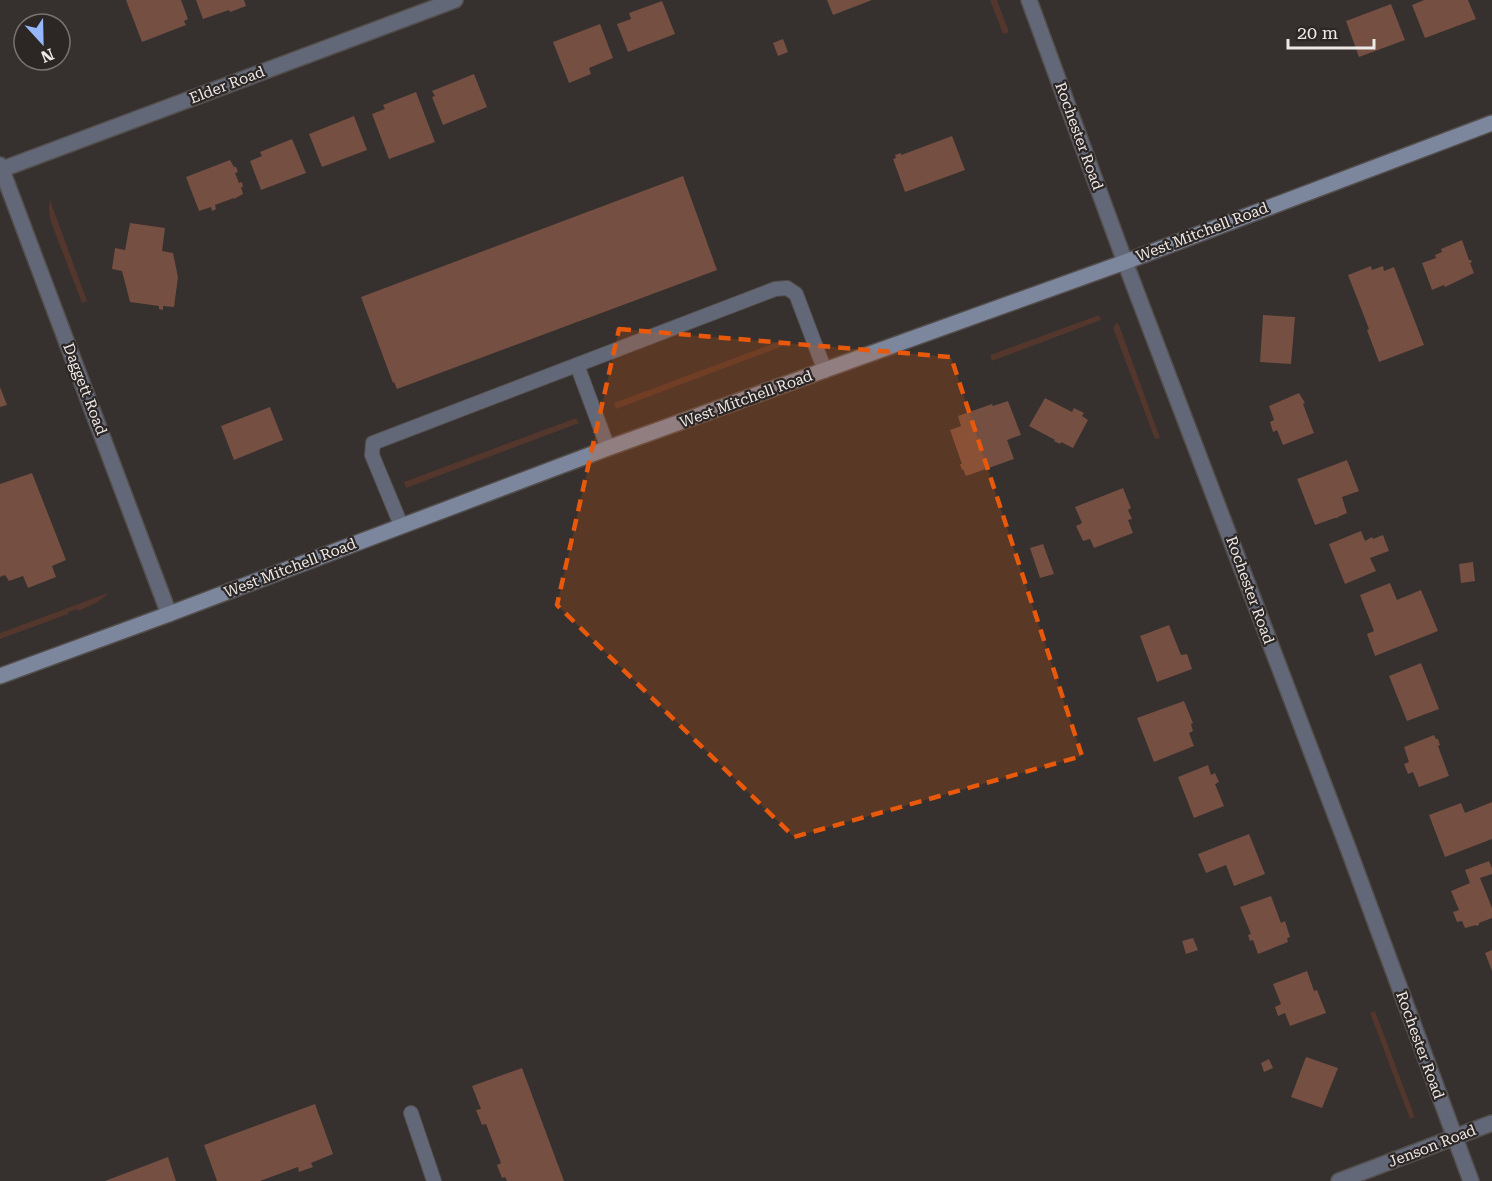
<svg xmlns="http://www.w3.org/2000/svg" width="1492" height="1181" viewBox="0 0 1492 1181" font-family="'Roboto Serif',serif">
<rect width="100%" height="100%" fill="#36302e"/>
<!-- green -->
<g fill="#53362c">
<path d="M990 0H997L1009 32 1003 34Z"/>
<path d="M50 200 87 301 82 303 51 222C49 214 48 208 50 200Z"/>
<path d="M1099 315 1101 320 992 361 990 355Z"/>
<path d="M1117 322 1119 325 1160 438 1155 439 1113 328Z"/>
<path d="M783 340 786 345 616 409 614 403Z"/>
<path d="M576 418 579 423 406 488 404 482Z"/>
<path d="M108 593C99 603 89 606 78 611L77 609 68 612V614L0 639V633Z"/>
<path d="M1375 1011 1414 1115 1415 1117 1410 1119 1370 1013Z"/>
</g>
<!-- building -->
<g fill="#744f42">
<path d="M126 0H181L188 19 184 21 186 25 142 42Z"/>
<path d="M196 0H244L246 6 230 12 229 10 203 19Z"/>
<path d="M827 0H872L833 15Z"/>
<path d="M1424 0H1468L1476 19 1425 38 1412 5Z"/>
<path d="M662 1 675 34 628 52 617 24 631 19 629 13Z"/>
<path d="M1391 4 1405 40 1359 57 1346 21Z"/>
<path d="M600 24 613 58 589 68 591 74 569 83 553 42Z"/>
<path d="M783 39 788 52 778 56 773 43Z"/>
<path d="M474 74 487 107 443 125 432 97 435 96 432 91Z"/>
<path d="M416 92 435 142 389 159 372 114 385 109 383 105Z"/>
<path d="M354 116 367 150 322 167 309 134Z"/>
<path d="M952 136 965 170 905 192 893 159 896 158 895 155 901 153V155L904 154Z"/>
<path d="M292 139 306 173 261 190 250 161 262 156 260 152Z"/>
<path d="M230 160 234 167H236L238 172 235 173 239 183 242 182 243 187H241L243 194 234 199V198L215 205 216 209 212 211 211 207 199 211 186 177Z"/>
<path d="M683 176 717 270 397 389 394 382 393 383 361 297Z"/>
<path d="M130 223 165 228 162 251 173 253 178 277 174 307 163 306V310L159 309V306L130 302 122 271 112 269 115 248 125 250Z"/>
<path d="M1462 240 1469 260H1471L1472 262 1470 263 1474 273 1445 287 1444 285 1432 290 1422 263 1436 258 1435 255 1442 252 1441 249Z"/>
<path d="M1371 266 1372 270 1383 266 1384 271 1394 267 1424 345 1379 362 1367 330 1369 329 1348 275Z"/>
<path d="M1263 315 1295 317 1291 364 1260 362Z"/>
<path d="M0 387 7 405 0 407Z"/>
<path d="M1299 393 1305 403 1303 404 1314 433 1283 445 1277 430 1273 432 1270 422 1274 420 1269 406Z"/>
<path d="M1045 398 1072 412 1074 408 1084 413 1082 416 1088 420 1073 448 1061 442 1060 444 1054 441 1055 440 1029 426Z"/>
<path d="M1008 401 1021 435 1007 440 1014 459 966 476 963 469 962 470 960 464H962L950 430 961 426 958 416 992 404 993 406Z"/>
<path d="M270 407 283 440 234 460 221 426Z"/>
<path d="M1347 460 1359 491 1342 497 1347 513 1338 517V518H1335L1315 525 1297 479Z"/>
<path d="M32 473 66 560 52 566 56 577 28 588 23 576 9 581 5 575 0 577V484Z"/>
<path d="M1123 488 1131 508 1128 510 1132 519 1128 520 1133 533 1094 548 1090 539 1083 541 1076 526 1082 523 1075 507Z"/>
<path d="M1361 531 1365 541 1372 537 1373 539 1383 535 1389 551 1370 558 1376 571 1345 584 1329 544Z"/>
<path d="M1043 544 1054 574 1040 578 1030 548Z"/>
<path d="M1473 562 1475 581 1461 583 1459 564Z"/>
<path d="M1390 583 1397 600 1421 590 1438 631 1375 656 1367 634 1374 631 1360 595Z"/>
<path d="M1169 625 1181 655 1187 654 1192 669 1157 682 1140 636Z"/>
<path d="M1421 663 1439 709 1407 721 1389 676Z"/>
<path d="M1184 701 1193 723 1191 724 1193 731 1189 733 1194 746 1154 762 1137 718Z"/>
<path d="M1434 735 1436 739H1438L1440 745 1438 746 1449 776 1419 787 1413 772 1408 774 1404 764 1409 762 1404 747Z"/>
<path d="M1208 765 1211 775 1215 773 1219 782 1215 784 1224 806 1194 818 1178 777Z"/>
<path d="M1492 802V839L1445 857 1429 815 1461 803 1465 813Z"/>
<path d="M1249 834 1265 874 1234 886 1226 865 1206 873 1198 854Z"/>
<path d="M1489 861 1492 868V874L1480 878 1492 908V918L1479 923V925L1476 926V925L1465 928 1462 921 1457 922 1453 912 1459 910 1451 891 1470 883 1465 870Z"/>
<path d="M1271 896 1281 923 1285 921 1290 937 1287 938 1288 942 1258 954 1253 940 1250 941 1248 935 1251 934 1240 907Z"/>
<path d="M1193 938 1198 950 1186 954 1182 941Z"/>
<path d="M1492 950V971L1485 953Z"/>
<path d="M1307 971 1314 991 1317 990 1326 1013 1290 1026 1285 1013 1278 1016 1275 1007 1281 1004 1273 984Z"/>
<path d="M1306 1057 1338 1068 1322 1108 1291 1097Z"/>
<path d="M1269 1059 1273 1068 1264 1072 1261 1063Z"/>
<path d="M522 1068 564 1181H507L505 1177 502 1178 497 1165 501 1163 486 1124 482 1125 476 1110 481 1109 472 1086Z"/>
<path d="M315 1104 333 1154 311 1163 313 1167 299 1172 298 1167 260 1181H217L204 1145Z"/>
<path d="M168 1157 176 1181H105Z"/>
</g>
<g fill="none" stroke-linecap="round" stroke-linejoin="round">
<!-- service casing -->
<g stroke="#534e4c" stroke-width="16">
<g id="service">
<path d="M577 365 608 448"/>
<path d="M401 525 372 455 373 443 775 289 787 288 796 294 825 371"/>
<path d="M411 1113 434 1181"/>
</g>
</g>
<!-- minor casing -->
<g stroke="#534e4c" stroke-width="18">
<g id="minor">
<path d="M1029 0 1125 262"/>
<path d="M0 165 169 614"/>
<path d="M0 170 455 0"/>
<path d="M1339 1181 1492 1123"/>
</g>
</g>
<!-- tertiary casing -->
<g stroke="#534e4c" stroke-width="18">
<path id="tertiary" d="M1125 262 1348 848 1471 1181"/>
</g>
<!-- secondary casing -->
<g stroke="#534e4c" stroke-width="18">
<path id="secondary" d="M0 676 169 614 608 448 1125 262 1492 123"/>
</g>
<!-- service -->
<use href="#service" stroke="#626877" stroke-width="14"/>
<!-- minor -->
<use href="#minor" stroke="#626877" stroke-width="15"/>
<!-- tertiary -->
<use href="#tertiary" stroke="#626877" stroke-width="15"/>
<!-- secondary -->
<use href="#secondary" stroke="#7c879e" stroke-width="15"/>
</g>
<!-- marked area -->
<path fill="#e8590c" fill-opacity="0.2" stroke="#e8590c" stroke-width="4.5" stroke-dasharray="12 8" stroke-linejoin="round" d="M619 329 951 357 1082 756 794 837 557 605Z"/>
<g text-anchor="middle" stroke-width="4.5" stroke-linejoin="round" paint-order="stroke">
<!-- street labels -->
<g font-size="15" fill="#ede9e8" stroke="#2c2624">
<text transform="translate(227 85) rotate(-21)" y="5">Elder Road</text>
<text transform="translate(1079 136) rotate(70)" y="5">Rochester Road</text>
<text transform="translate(1202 232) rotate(-21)" y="5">West Mitchell Road</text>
<text transform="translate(85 389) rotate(69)" y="5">Daggett Road</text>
<text transform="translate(746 399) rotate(-20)" y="5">West Mitchell Road</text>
<text transform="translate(290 568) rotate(-21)" y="5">West Mitchell Road</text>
<text transform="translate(1250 590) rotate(70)" y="5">Rochester Road</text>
<text transform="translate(1420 1045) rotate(70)" y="5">Rochester Road</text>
<text transform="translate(1432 1146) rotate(-21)" y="5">Jenson Road</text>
</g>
</g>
<!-- north arrow -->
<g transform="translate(42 42) rotate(158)"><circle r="28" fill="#2c2624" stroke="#797472" stroke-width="1.5"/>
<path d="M0-4.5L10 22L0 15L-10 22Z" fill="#96b6fd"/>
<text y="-9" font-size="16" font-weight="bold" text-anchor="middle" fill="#ede9e8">N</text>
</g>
<!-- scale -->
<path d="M1288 39v9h86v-9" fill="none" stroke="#ede9e8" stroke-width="3"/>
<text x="1297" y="39" font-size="18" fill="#ede9e8" stroke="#2c2624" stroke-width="4.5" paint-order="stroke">20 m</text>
</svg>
